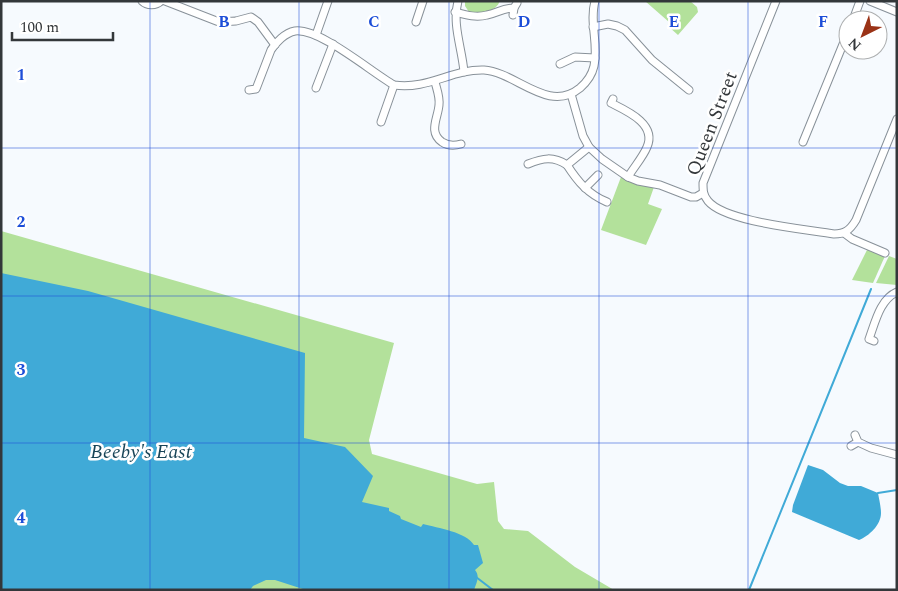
<svg xmlns="http://www.w3.org/2000/svg" width="898" height="591" viewBox="0 0 898 591" font-family="Spectral,serif">
<rect width="100%" height="100%" fill="#f6fafe"/>
<!-- green -->
<g fill="#b3e19b">
<path d="M465 1H500C495 13 480 13 469 12L465 6Z"/>
<path d="M645 1H690L697 7 698 12 678 35 669 27V22Z"/>
<path d="M621 177 631 182 654 187 648 204 662 209 646 245 601 230Z"/>
<path d="M1 231 394 343 369 440 372 454 477 484 494 482 498 521 504 529 528 531 575 567 614 590H1Z"/>
<path d="M867 250 885 256 873 283 852 280Z"/>
<path d="M889 256 897 259V285L876 283Z"/>
</g>
<!-- water -->
<g fill="#40aad7">
<path d="M1 273 88 291 305 353 304 438 345 447 373 476 362 502 389 508V511L400 516 401 519 421 527 423 524C438 528 466 532 474 545H478L483 563 475 570C480 576 477 582 474 590H306L275 580H266L253 586 250 590H1Z"/>
<path d="M808 465 823 470 840 483 848 486H861L878 493C879 499 881 507 881 513 881 525 869 536 859 540L792 512 793 505Z"/>
</g>
<g fill="none" stroke-linecap="round" stroke-linejoin="round">
<!-- stream -->
<g stroke="#40aad7" stroke-width="2">
<path d="M878 493 897 490"/>
<path d="M476 577 493 590"/>
<path d="M749 590 871 289"/>
</g>
<!-- street casing -->
<g stroke="#889199" stroke-width="9">
<g id="street">
<path d="M142 1C147 6 156 6 161 1"/>
<path d="M165 1 219 22 236 21 251 17 258 22 275 45"/>
<path d="M458 1C452 25 462 48 464 72"/>
<path d="M776 1 703 183C703 190 703 195 708 201 725 222 805 229 834 234 845 234 850 230 856 220L897 119"/>
<path d="M870 1 897 12"/>
<path d="M455 12C466 15 476 18 487 15 497 13 503 8 514 8"/>
<path d="M513 15 514 8 517 3"/>
<path d="M853 20 860 1"/>
<path d="M416 22 423 1"/>
<path d="M593 27 608 24 617 26 625 30 652 60 689 90"/>
<path d="M316 35 328 1"/>
<path d="M560 64 575 57 595 58"/>
<path d="M435 82C437 90 440 97 439 105 438 118 428 132 442 142 448 146 454 146 461 144"/>
<path d="M316 88 333 44"/>
<path d="M249 90 256 89 271 50C276 42 285 33 295 31 320 28 371 72 394 85 428 90 452 69 484 70 516 72 548 114 580 88 587 82 592 75 594 66 599 44 589 23 595 1"/>
<path d="M571 94 583 136 589 147 602 159 628 177 638 181 660 185 691 197H696L703 193"/>
<path d="M613 99 611 103C627 111 657 124 647 147 643 157 634 167 628 177"/>
<path d="M381 122 394 85"/>
<path d="M803 142 848 32"/>
<path d="M528 164C543 158 553 156 567 165L589 147"/>
<path d="M567 165C578 182 588 194 607 202"/>
<path d="M585 188 598 175"/>
<path d="M844 233 852 239 885 253"/>
<path d="M874 341 869 339C875 323 880 299 897 292"/>
<path d="M855 435 858 442 871 448 897 455"/>
<path d="M851 446 858 442"/>
</g>
</g>
<!-- street -->
<use href="#street" stroke="#fff" stroke-width="7"/>
</g>
<!-- grid -->
<path fill="none" stroke="#1d4ed8" stroke-width="1" stroke-opacity="0.55" d="M150 1V590M299 1V590M449 1V590M599 1V590M748 1V590M1 148H897M1 296H897M1 443H897"/>
<g text-anchor="middle" stroke-width="5" stroke-linejoin="round" paint-order="stroke">
<!-- street labels -->
<g font-size="19" fill="#33373a" stroke="#fff">
<text transform="translate(711 123) rotate(-69)" y="7">Queen Street</text>
</g>
<!-- water labels -->
<g font-size="20" font-style="italic" fill="#184558" stroke="#fff">
<text x="141" y="458">Beeby's East</text>
</g>
</g>
<g font-size="16" text-anchor="middle" font-weight="bold" fill="#1d4ed8" stroke="#fff" stroke-width="5" stroke-linejoin="round" paint-order="stroke">
<text x="224" y="27">B</text>
<text x="374" y="27">C</text>
<text x="524" y="27">D</text>
<text x="674" y="27">E</text>
<text x="823" y="27">F</text>
<text x="21" y="80">1</text>
<text x="21" y="227">2</text>
<text x="21" y="375">3</text>
<text x="21" y="523">4</text>
</g>
<!-- border -->
<rect width="898" height="591" fill="none" stroke="#33373a" stroke-width="5"/>
<!-- north arrow -->
<g transform="translate(863 35) rotate(222)"><circle r="24" fill="#ffffff" stroke="#adafb0"/>
<path d="M0-4L9 19L0 12L-9 19Z" fill="#9a3216"/>
<text y="-8" font-size="14" font-weight="bold" text-anchor="middle" fill="#33373a">N</text>
</g>
<!-- scale -->
<path d="M12 32v8h101v-8" fill="none" stroke="#33373a" stroke-width="2.5"/>
<text x="20" y="32" font-size="15" fill="#33373a" stroke="#ffffff" stroke-width="4" paint-order="stroke">100 m</text>
</svg>
